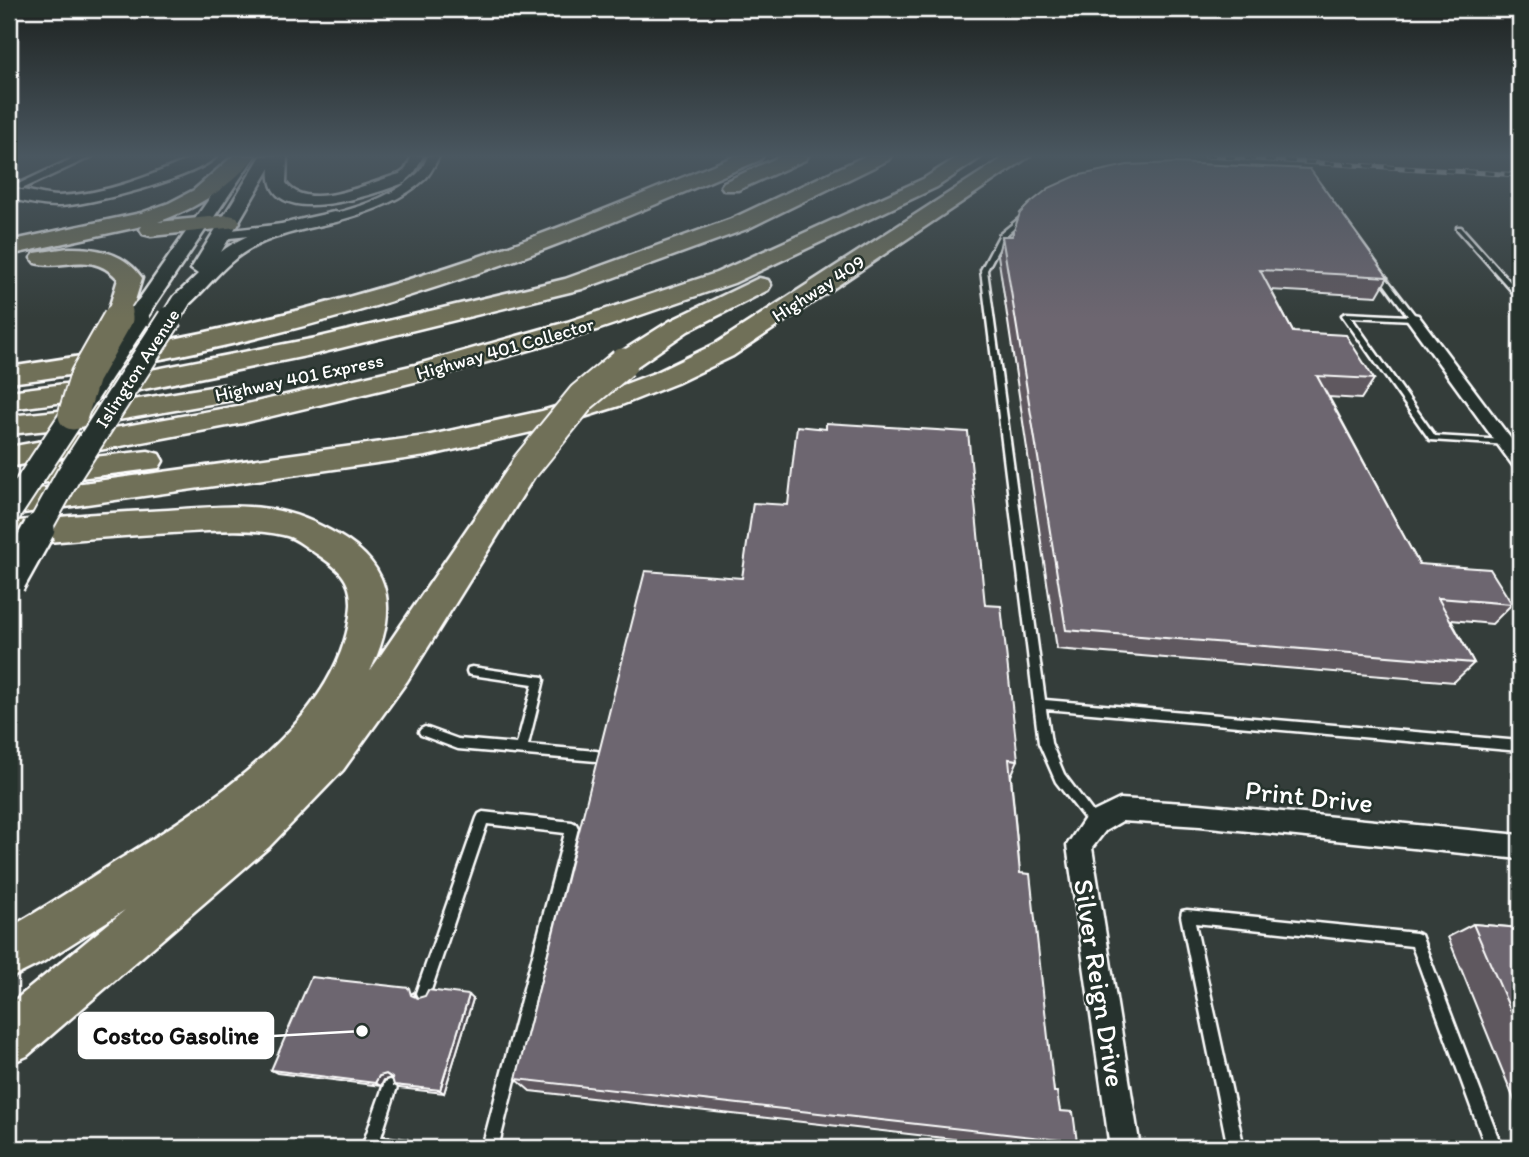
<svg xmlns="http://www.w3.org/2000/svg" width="1529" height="1157" viewBox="0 0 1529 1157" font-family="Itim,sans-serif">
<rect width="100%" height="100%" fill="#343d3a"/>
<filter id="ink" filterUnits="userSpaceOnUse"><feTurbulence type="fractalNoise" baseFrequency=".0143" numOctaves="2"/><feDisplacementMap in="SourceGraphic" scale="14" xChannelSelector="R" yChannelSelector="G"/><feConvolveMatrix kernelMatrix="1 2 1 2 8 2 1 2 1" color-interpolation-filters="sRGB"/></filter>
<g filter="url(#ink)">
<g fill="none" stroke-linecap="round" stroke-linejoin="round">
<!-- service casing -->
<g stroke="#fff" stroke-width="5">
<g id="service">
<path d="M1026 213 1029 215 1028 216 1005 236 987 270 1045 700 1520 741V751L1046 709 1051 743 1064 774 1101 823 1099 827 1095 829 1091 827 1056 782 1039 743 981 270 1000 234Z"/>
<path d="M1457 227H1461L1520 293V299L1518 298 1457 229Z"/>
<path d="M1378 269 1380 270 1417 318 1413 320 1351 317 1435 436 1506 440 1509 441 1510 443 1509 445 1430 440 1342 315 1346 313 1408 316 1375 271Z"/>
<path d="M472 667 543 677 544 680 528 745 596 751 600 752 602 756 600 760 596 761 458 749 421 735 419 732 421 729 425 727 458 739 517 744 533 684 472 675 468 674 467 671 468 668Z"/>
<path d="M483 812 572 822 576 824 578 828 498 1148H482L565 833 487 824 430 993 428 998 423 1000 418 998 416 993 477 818 479 814Z"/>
<path d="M1187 910 1416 933 1421 935 1502 1148H1486L1412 946 1195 923 1244 1148H1228L1181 916 1182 911Z"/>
<path d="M390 1080 395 1082 397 1087 381 1137 406 1140 411 1143 414 1148H365L363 1144 383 1087 385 1082Z"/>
</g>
</g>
<!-- minor casing -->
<g stroke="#fff" stroke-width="5">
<g id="minor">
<path d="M78 156H93L22 189 12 187Z"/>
<path d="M412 156H423C417 169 410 185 393 183V179L405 170Z"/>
<path d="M428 156H439C435 164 431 173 425 179 377 223 284 232 222 239L216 235 222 231C280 225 373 216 417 174 422 170 425 162 428 156Z"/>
<path d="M1413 314 1418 315 1520 451V469L1514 467 1406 318Z"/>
<path d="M1120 799 1200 804 1520 835V859L1200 826 1122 821 1105 831 1092 848 1140 1148H1110L1067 845 1087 815Z"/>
</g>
</g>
<!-- secondary casing -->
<g stroke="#fff" stroke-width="5">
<g id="secondary">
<path d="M196 156H217C196 178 88 206 57 206 40 206 25 202 9 198V190C21 187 43 196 58 196 105 195 153 175 196 156Z"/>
<path d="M239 156H255L150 312H136L133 308Z"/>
<path d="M261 156H287L286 183C308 214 372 181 400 174L408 179 406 182C376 194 263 234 270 168L221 252C253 227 296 221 334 212L340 213 343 217 340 221C303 230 260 236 230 263 215 276 203 292 188 305H174L171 301 174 297 198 274 191 269Z"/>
</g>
</g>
<!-- motorway casing -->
<g stroke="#fff" stroke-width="5">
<g id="motorway">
<path d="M233 156H255C231 188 194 209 158 222L229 215 237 217 240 222 237 227 151 236 143 234 140 229 142 226 9 255V241L141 213 169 203 194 190Z"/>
<path d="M735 156H763L760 160C675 196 591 233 504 264 344 321 177 363 9 383V367C158 346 304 314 448 267 546 235 640 195 735 156Z"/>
<path d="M781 156H808L805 160 738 190H724L721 186 724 182Z"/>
<path d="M865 156H891L888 160 747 229 582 289 316 354 105 397 9 409V391L105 379 316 338 565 279 731 219Z"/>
<path d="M959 156H983L937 187 734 283 585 334 431 378 243 423 9 467V447L243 405 415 365 567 322 716 273 923 179Z"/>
<path d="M1006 156H1030L733 356 677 383 619 406 549 428 426 456 9 515V493L426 436 542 411 599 394 657 372 715 344Z"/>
<path d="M68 248C97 247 125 253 142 278L130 317 121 320 112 317 108 312 118 279C89 249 66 271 35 263L31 258 35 253Z"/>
<path d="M759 278 768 280 771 285 768 290 688 331 633 369 623 371 613 369 609 363 613 357 670 321Z"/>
<path d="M223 385 233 388 237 394 233 400 78 427 9 434V416L78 409Z"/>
<path d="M148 451 159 454 163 461 159 468 40 483 29 480 24 473 29 466 40 463Z"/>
<path d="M525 457 536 460 540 467 407 681 343 770 269 847 27 1056 9 1064V1005L125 910 43 962 9 979V928C44 908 78 886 112 864 200 810 345 721 351 605 352 575 333 565 311 550 302 544 294 537 283 535 247 527 209 531 172 533 118 536 63 540 9 546V522C62 516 115 512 168 510 202 508 236 504 269 509 296 513 315 522 338 535 396 568 397 615 370 671L514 460Z"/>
</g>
</g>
<!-- service -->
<use href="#service" fill="#26332d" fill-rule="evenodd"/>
<!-- minor -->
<use href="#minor" fill="#26332d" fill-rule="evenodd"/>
<!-- secondary -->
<use href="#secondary" fill="#26332d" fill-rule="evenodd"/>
<!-- motorway -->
<use href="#motorway" fill="#706f59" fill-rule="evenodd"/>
<!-- rail casing -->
<g stroke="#fff" stroke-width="5">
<path id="rail" d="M1205 156 1520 175"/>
</g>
<!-- rail -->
<use href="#rail" stroke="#26332d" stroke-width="3.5" stroke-dasharray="10" stroke-linecap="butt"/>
<!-- secondary-bridge-far2 casing -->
<g stroke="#fff" stroke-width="22" stroke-linecap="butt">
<g id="secondary-bridge-far2">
<path d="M135 320 143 308"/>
<path d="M169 320 181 301"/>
</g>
</g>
<!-- secondary-bridge-far1 casing -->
<g stroke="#fff" stroke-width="28" stroke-linecap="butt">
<g id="secondary-bridge-far1">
<path d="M9 512 137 318"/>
<path d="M38 530 68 476 170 318"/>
</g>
</g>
<!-- secondary-bridge casing -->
<g stroke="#fff" stroke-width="36" stroke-linecap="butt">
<path id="secondary-bridge" d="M9 583 39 529"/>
</g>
<!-- motorway-bridge-far1 casing -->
<g stroke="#fff" stroke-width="26" stroke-linecap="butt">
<path id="motorway-bridge-far1" d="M117 320 121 312"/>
</g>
<!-- motorway-bridge casing -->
<g stroke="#fff" stroke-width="33" stroke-linecap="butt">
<g id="motorway-bridge">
<path d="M73 415 85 376 118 318"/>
<path d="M525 467 582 397 623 363"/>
</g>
</g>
<!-- secondary-bridge-far2 -->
<use href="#secondary-bridge-far2" stroke="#26332d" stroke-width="18"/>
<!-- secondary-bridge-far1 -->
<use href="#secondary-bridge-far1" stroke="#26332d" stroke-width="24"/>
<!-- secondary-bridge -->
<use href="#secondary-bridge" stroke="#26332d" stroke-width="31"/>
<!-- motorway-bridge-far1 -->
<use href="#motorway-bridge-far1" stroke="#706f59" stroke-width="23"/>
<!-- motorway-bridge -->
<use href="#motorway-bridge" stroke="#706f59" stroke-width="29"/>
</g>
<!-- wall -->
<g fill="#5e585f" stroke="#fff" stroke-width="2">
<path d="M1002 236H1012L1388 277 1377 296 1271 290 1293 332 1374 379 1361 399 1329 397 1419 564 1512 604 1492 624 1451 620 1474 663 1454 682 1057 649 998 255Z"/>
<path d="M985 605 1018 760 1011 776 1020 873 1054 1092 1060 1111 1077 1142 1065 1148H1032L530 1091 516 1079Z"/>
<path d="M1473 924 1520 928V1114L1448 937Z"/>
<path d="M414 992 415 997 418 998 473 999 444 1093 399 1088 394 1085 393 1078H391L384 1080 381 1086 277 1073 271 1070Z"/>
</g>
<!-- shaded-wall -->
<g fill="#4c474e" stroke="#fff" stroke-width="2">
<path d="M469 995 473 999 444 1093 440 1090Z"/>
<path d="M386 1074 391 1078 384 1080 381 1086 375 1083 379 1076Z"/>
</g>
<!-- building -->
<g fill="#6d666f" stroke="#fff" stroke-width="2">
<path d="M1176 163 1310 169 1388 277 1260 270 1293 332 1346 335 1374 379 1317 376 1419 564 1490 569 1512 604 1438 598 1474 663 1066 630 1002 236H1012L1020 213 1029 204 1049 188 1076 176 1127 165Z"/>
<path d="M826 423 968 432 985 605 1001 606 1018 760 1009 759 1020 873 1030 874 1054 1092H1057L1060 1111 1073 1112 1077 1142 516 1079 645 571 742 578 753 503 788 505 797 426 826 429Z"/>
<path d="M1473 924 1520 928V1032Z"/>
<path d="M311 977 409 988 411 995 418 998 425 996 428 990 469 995 440 1090 394 1085 392 1078 386 1074 379 1076 375 1083 271 1070Z"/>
</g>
</g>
<!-- sky -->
<linearGradient id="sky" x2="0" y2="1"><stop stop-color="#1d2220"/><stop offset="0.49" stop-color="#4a5760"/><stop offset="1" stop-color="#4a5760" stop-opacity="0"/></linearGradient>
<rect width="1529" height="318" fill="url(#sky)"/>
<g text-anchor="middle" stroke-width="5" stroke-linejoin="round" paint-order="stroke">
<!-- far-street labels -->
<g font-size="19" fill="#fff" stroke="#26332d">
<text transform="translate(818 288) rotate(-33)" y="7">Highway 409</text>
<text transform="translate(505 348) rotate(-16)" y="7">Highway 401 Collector</text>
<text transform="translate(137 368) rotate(-57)" y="7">Islington Avenue</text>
<text transform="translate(299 377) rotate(-12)" y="7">Highway 401 Express</text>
</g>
<!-- near-street labels -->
<g font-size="28" fill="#fff" stroke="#26332d">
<text transform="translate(1309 796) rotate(6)" y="10">Print Drive</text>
<text transform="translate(1100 983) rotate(81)" y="10">Silver Reign Drive</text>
</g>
</g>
<!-- callouts -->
<path fill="none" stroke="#fff" stroke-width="2.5" d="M362 1031L273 1036"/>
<circle fill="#fff" stroke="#26332d" stroke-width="2.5" cx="362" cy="1031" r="7"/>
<rect fill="#fff" stroke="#fff" stroke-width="2.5" x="79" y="1013" width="194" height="45" rx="7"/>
<g font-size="24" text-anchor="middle" font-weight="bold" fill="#111">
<text x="176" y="1044">Costco Gasoline</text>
</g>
<!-- margin -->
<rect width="1529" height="1157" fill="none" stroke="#26332d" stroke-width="35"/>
<rect x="18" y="18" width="1494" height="1122" fill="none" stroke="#fff" stroke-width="2.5" filter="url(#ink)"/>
</svg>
